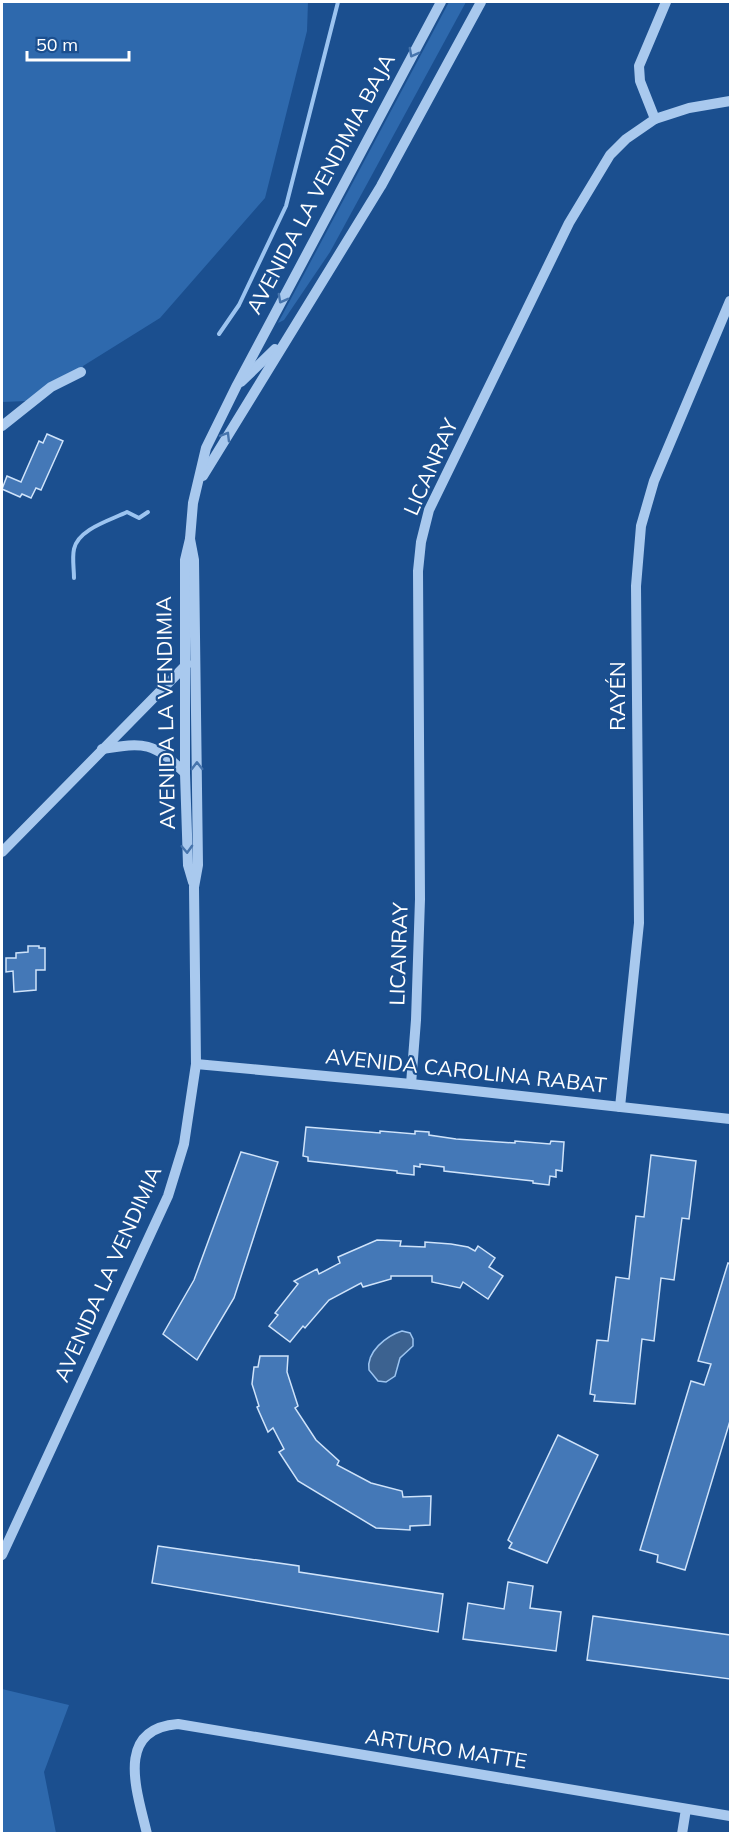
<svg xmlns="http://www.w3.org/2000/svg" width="732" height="1835" viewBox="0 0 732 1835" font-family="Mulish,sans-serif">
<rect width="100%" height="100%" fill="#1b4f8f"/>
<!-- green -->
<g fill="#2e69ad">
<path d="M2 2H308L307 31 265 198 160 318 83 366 81 372 27 401 2 402Z"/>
<path d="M449 2H466L330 252 284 320 278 323Z"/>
<path d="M2 1689 69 1705 44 1772 56 1833H2Z"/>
</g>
<!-- water -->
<path fill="#3c6290" stroke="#9cc4f0" stroke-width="1.5" d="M402 1331 410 1333 413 1339V1346L400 1358 395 1376 386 1382 378 1381 369 1370C366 1352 386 1336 402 1331Z"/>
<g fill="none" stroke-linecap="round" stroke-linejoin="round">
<!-- stream -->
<g stroke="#9cc4f0" stroke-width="4">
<path d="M219 334 239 305 286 206 338 2"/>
<path d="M74 578C74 569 72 558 74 549 78 529 111 520 127 512L139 518 148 512"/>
</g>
</g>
<!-- building -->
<g fill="#4478b7" stroke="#cfe3fa" stroke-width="1.5">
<path d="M47 434 63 441 41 490 36 488 31 498 22 494 20 497 2 489 7 476 21 482 39 441 43 443Z"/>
<path d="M28 946H39V948H45V970H36V990L14 992 13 971 6 972V958H16V953L28 952Z"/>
<path d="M306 1127 380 1133V1131L415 1134V1131L429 1132V1135L456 1139 515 1143V1141L550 1144 551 1141 564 1142 562 1171 556 1170V1177L550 1176 549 1185 533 1183V1181L444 1171V1167L420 1164V1167L414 1166V1175L397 1173V1171L308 1161V1157L303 1156Z"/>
<path d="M241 1152 278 1162 234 1298 197 1360 163 1334 194 1280Z"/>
<path d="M651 1155 696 1161 689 1219 682 1218 674 1280 661 1278 654 1341 642 1339 635 1404 594 1401 595 1395 590 1394 597 1340 608 1341 616 1277 629 1279 636 1216 644 1217Z"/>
<path d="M377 1240 401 1241 400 1246 425 1247V1242L451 1244 468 1247 475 1251 478 1246 495 1258 489 1267 503 1276 488 1299 463 1282 460 1288 432 1282V1276H391V1279L363 1287 361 1283 329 1300 305 1328 303 1326 290 1342 269 1326 278 1315 275 1313 298 1284 294 1281 317 1269 319 1274 340 1263 338 1257Z"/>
<path d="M728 1263 730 1264V1421L685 1570 657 1562 658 1555 640 1550 691 1381 704 1385 711 1364 698 1361Z"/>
<path d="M260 1356H288L287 1372 298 1406 295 1408 316 1440 339 1461 337 1465 371 1483 402 1491 403 1497 431 1496 430 1525 410 1526V1530L376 1528 298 1481 279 1452 284 1449 273 1428 268 1432 257 1407 259 1406 252 1384 254 1367H258Z"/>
<path d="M558 1435 598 1455 547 1563 509 1548 512 1543 508 1540Z"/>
<path d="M158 1546 299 1566V1572L443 1594 438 1632 152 1583Z"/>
<path d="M508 1582 533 1586 530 1608 561 1612 556 1651 463 1639 468 1603 504 1609Z"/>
<path d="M593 1616 730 1635V1679L587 1660Z"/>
</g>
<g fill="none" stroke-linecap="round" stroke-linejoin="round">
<!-- minor -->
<g stroke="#a9c9ee" stroke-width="10">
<path d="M655 119 640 81 639 66 666 2"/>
<path d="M241 382 275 349"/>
<path d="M2 426 51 387 81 372"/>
<path d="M203 476 381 186 481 2"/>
<path d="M102 749C145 742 153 742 185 773"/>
<path d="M2 852 187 664"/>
<path d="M193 882 188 865 185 773V560L190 539 193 503 206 448 237 385 441 2"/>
<path d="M196 1064 411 1084 730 1119"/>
<path d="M411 1084 416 1020 420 899 418 571 421 542 429 510 569 223 610 155 626 139 655 119 689 108 730 101"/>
<path d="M620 1107 639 923 636 586 641 526 654 481 730 301"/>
<path d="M2 1555 168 1196 184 1144 196 1064 194 887 198 865 194 560 190 539"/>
<path d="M147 1834C138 1794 113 1729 178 1724L730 1816"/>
<path d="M682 1834 686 1809"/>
</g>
</g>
<!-- one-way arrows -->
<defs><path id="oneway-chevron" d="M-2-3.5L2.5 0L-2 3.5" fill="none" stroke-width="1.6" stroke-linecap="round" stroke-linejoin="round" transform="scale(1.5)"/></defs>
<g stroke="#4674ac">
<use href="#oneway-chevron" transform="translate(413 53) rotate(118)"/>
<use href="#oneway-chevron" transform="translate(282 299) rotate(118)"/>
<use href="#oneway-chevron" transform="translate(226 436) rotate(-59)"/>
<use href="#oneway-chevron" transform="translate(197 766) rotate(-91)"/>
<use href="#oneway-chevron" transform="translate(187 849) rotate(88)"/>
</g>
<g text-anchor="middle" stroke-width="4.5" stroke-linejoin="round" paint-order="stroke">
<!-- street labels -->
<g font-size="21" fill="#fff" stroke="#1b4f8f">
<text transform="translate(321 184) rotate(-62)" y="7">AVENIDA LA VENDIMIA BAJA</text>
<text transform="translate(431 467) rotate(-66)" y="7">LICANRAY</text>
<text transform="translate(618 696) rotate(-90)" y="7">RAYÉN</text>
<text transform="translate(166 713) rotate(-91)" y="7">AVENIDA LA VENDIMIA</text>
<text transform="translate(399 954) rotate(-88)" y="7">LICANRAY</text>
<text transform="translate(466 1071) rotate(6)" y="7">AVENIDA CAROLINA RABAT</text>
<text transform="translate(108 1274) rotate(-66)" y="7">AVENIDA LA VENDIMIA</text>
<text transform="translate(446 1749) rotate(9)" y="7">ARTURO MATTE</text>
</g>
</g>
<!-- border -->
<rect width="732" height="1835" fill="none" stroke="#ffffff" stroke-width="6"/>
<!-- scale -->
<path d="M27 51v9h102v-9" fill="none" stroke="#ffffff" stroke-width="3"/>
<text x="36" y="51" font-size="18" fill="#ffffff" stroke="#1b4f8f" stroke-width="4.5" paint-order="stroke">50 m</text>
</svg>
